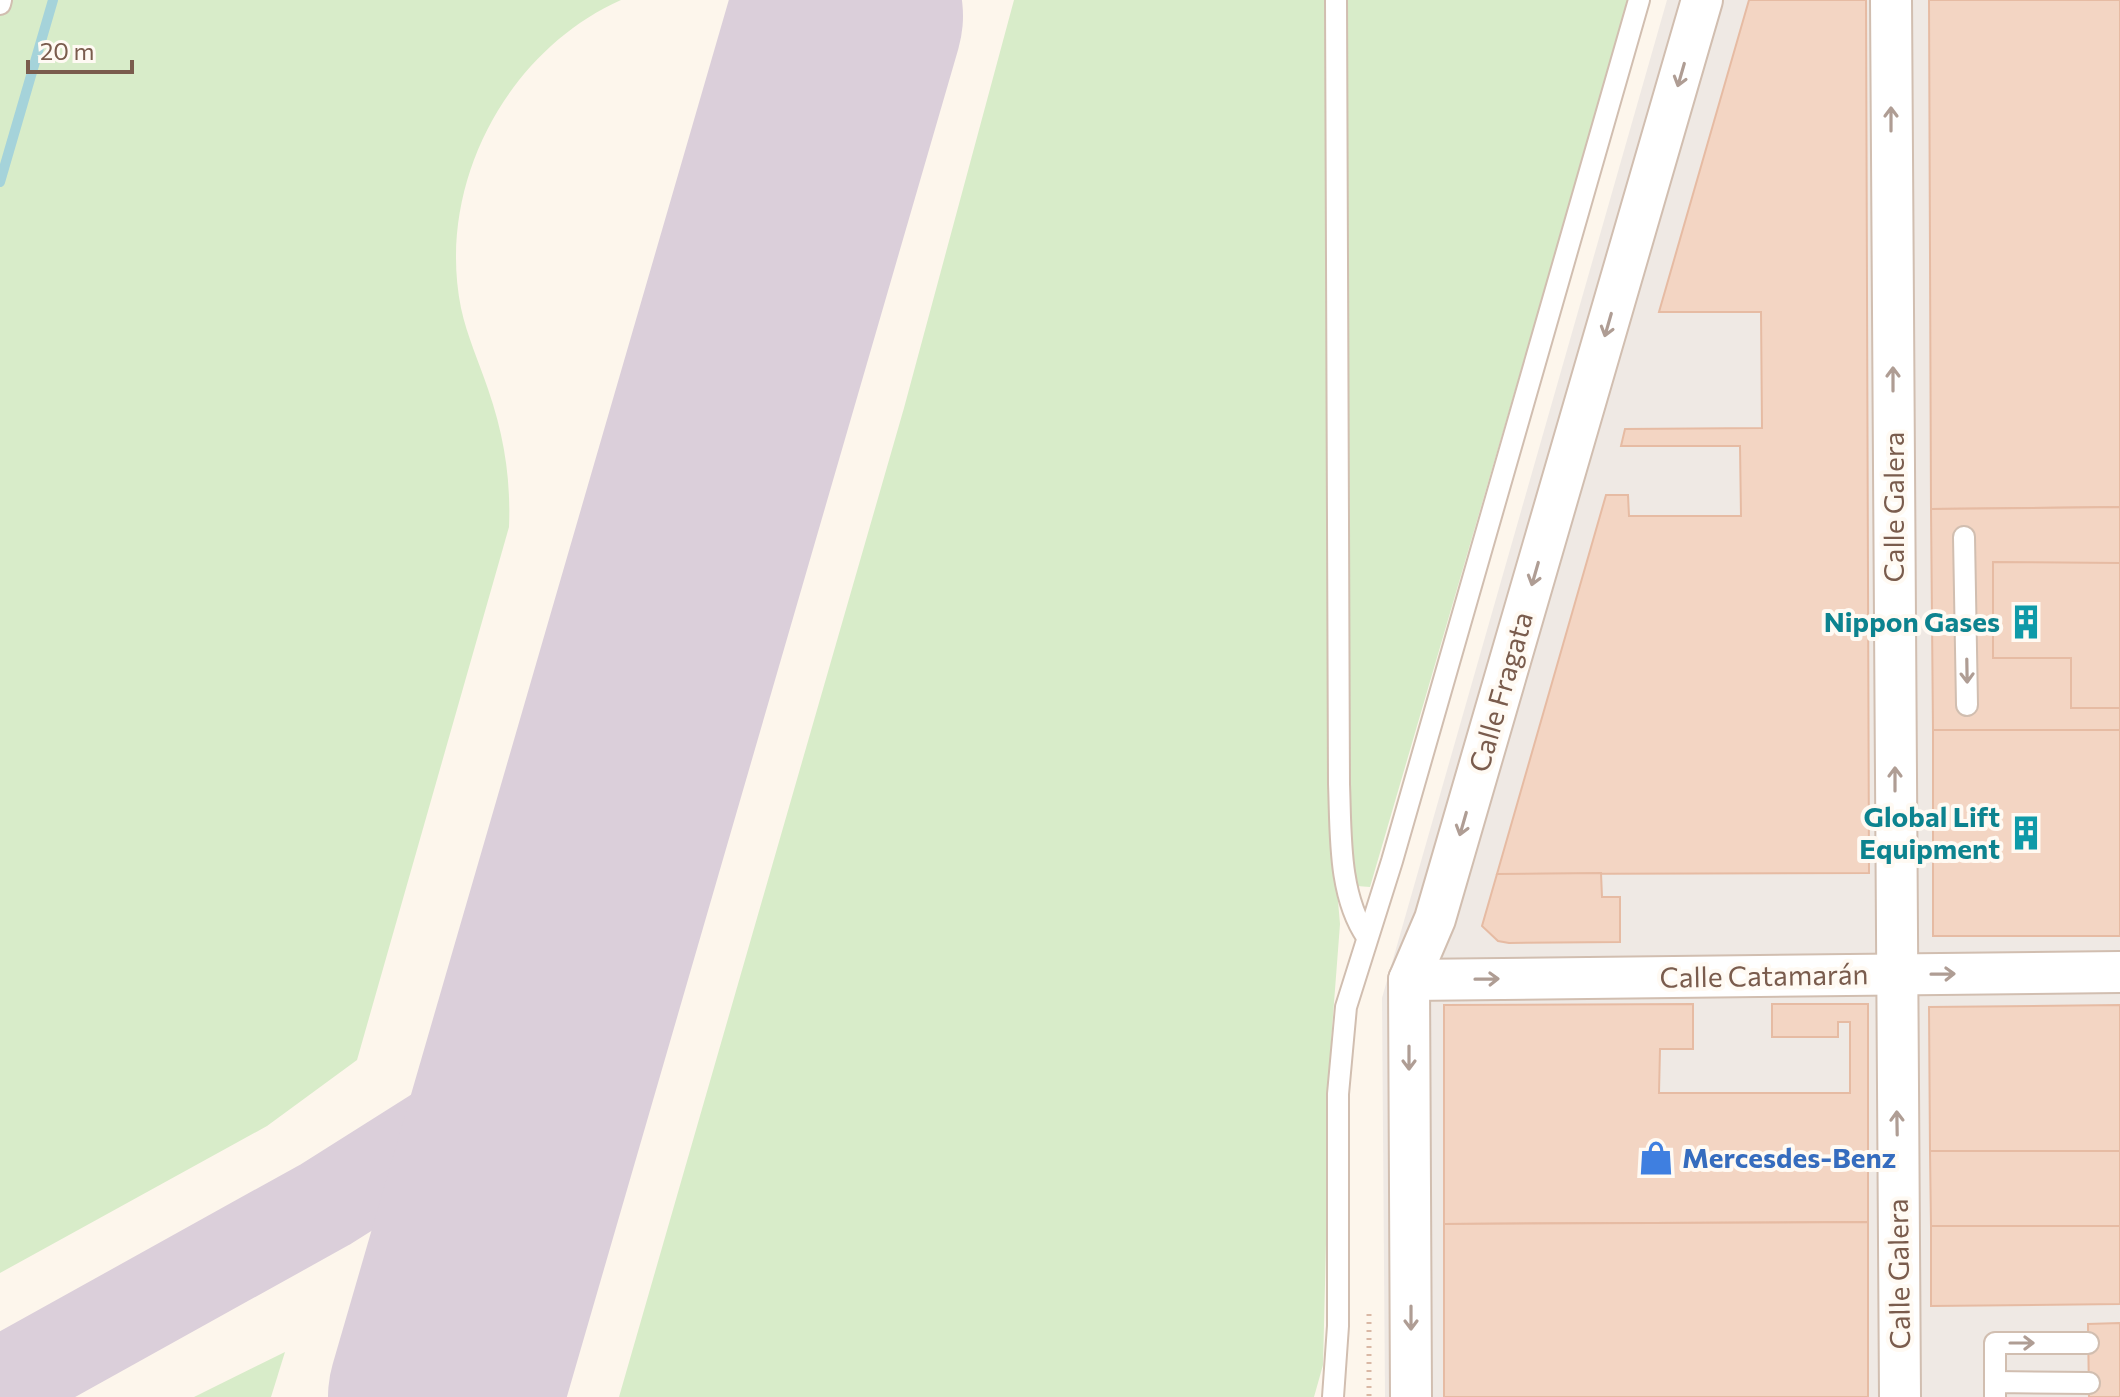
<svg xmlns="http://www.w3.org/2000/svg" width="2120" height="1397" viewBox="0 0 2120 1397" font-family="Commissioner,sans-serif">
<rect width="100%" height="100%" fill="#fdf6ec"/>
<!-- industrial -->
<path fill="#efe9e4" d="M1667 0H2120V1397H1385L1382 998Z"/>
<!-- green -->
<g fill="#d8ecc9">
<path d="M0 0H621C507 51 436 184 461 308 467 336 479 362 488 389 504 435 511 479 509 527L357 1060 267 1126 0 1273Z"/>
<path d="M1014 0H1330L1332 832 1340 924 1331 1042 1323 1365 1314 1397H619L904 408Z"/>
<path d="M1347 0H1629L1370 887 1357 886 1344 783 1349 662 1344 433Z"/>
<path d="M285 1352 271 1397H194Z"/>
</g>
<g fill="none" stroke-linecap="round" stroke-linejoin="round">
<!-- stream -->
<path stroke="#a5d3da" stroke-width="10" d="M0 182 53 0"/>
<!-- taxiway -->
<path stroke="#dbcfda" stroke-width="94" d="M0 1385 326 1204 540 1069"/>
<!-- runway -->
<path stroke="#dbcfda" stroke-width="234" d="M445 1397 846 16"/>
</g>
<!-- building -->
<g fill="#f3d5c3" stroke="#e6bba3" stroke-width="2">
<path d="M1749 0H1866L1869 873 1497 874 1606 495H1628L1629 516H1741L1740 446H1621L1625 429 1762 428 1761 312H1659Z"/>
<path d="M1929 0H2120V507L1931 509Z"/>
<path d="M2120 507V730H1933L1931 509Z"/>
<path d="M1993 562 2120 563V708H2071V658H1993Z"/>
<rect x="1933" y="730" width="187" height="206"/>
<path d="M1601 873 1602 897H1620V942L1509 943 1498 941 1482 926 1497 874Z"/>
<path d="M1693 1004V1049H1660L1659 1093H1850V1022H1838V1037H1772V1004H1868V1222L1444 1224V1005Z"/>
<path d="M2120 1005V1151H1930L1929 1007Z"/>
<path d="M1930 1151H2120V1226H1931Z"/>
<path d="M1868 1222V1397H1444V1224Z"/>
<path d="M1931 1226H2120V1304L1931 1306Z"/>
<path d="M2120 1323V1397H2089L2088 1324Z"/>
</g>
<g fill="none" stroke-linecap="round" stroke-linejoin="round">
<!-- lane casing -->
<g stroke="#d1beb0" stroke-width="24">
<g id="lane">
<path d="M1336 0 1339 784C1341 833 1338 895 1367 937"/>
<path d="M0 4 1 0"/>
<path d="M1964 537 1967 705"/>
<path d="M1995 1382V1343H2088"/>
<path d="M1333 1397 1338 1326V1094L1346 1007 1392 861 1639 0"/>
<path d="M1995 1397V1382L2089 1383"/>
</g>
</g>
<!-- street casing -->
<g stroke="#d1beb0" stroke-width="44">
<g id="street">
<path d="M1891 0 1900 1397"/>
<path d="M1409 980 2120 972"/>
<path d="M1411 1397 1409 980 1435 919 1702 0"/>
</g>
</g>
<!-- path -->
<path stroke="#d9b8a5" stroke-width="5" stroke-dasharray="2 6" stroke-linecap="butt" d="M1369 1314V1397"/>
<!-- lane -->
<use href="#lane" stroke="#fff" stroke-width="20"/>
<!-- street -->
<use href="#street" stroke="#fff" stroke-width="40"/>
</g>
<!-- one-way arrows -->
<defs><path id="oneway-shaft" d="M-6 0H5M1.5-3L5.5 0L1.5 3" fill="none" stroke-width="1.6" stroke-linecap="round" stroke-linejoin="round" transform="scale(2)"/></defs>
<g stroke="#af9d94">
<use href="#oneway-shaft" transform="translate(1681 75) rotate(106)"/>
<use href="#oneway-shaft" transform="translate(1891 119) rotate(-90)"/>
<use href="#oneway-shaft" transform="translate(1608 325) rotate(106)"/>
<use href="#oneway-shaft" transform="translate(1893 379) rotate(-90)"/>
<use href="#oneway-shaft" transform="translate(1535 574) rotate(106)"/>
<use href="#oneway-shaft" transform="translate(1967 671) rotate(89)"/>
<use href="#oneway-shaft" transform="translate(1895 779) rotate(-90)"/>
<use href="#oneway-shaft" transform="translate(1463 824) rotate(106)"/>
<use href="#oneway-shaft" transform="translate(1943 974) rotate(-1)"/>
<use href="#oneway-shaft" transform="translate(1487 979) rotate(-1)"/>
<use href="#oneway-shaft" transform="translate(1409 1058) rotate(90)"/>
<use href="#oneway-shaft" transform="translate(1897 1123) rotate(-91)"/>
<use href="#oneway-shaft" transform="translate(1411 1318) rotate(90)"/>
<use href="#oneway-shaft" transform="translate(2022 1343)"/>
</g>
<!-- icons -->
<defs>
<g id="building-bare" transform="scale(2.76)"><path d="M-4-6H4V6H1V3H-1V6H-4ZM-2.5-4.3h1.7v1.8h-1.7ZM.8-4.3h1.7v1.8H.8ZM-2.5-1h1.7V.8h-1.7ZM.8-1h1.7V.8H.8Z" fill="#0f9aa8" stroke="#fffaf3" stroke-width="2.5" paint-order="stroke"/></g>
<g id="shop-bare" transform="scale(2.76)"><path d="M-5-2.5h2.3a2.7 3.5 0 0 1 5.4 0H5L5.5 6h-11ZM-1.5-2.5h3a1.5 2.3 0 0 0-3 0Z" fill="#3f7fe0" stroke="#fffaf3" stroke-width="2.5" paint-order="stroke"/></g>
</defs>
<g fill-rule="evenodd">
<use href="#building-bare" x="2026" y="622"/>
<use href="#building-bare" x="2026" y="833"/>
<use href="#shop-bare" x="1656" y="1158"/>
</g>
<g text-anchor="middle" stroke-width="8" stroke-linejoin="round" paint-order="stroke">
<!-- street labels -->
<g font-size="28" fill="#7a5c4d" stroke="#fffaf3">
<text transform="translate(1894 507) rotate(-90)" y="10">Calle Galera</text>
<text transform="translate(1501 692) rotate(-74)" y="10">Calle Fragata</text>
<text transform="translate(1764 976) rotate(-1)" y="10">Calle Catamarán</text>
<text transform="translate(1899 1274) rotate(-91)" y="10">Calle Galera</text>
</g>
<!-- culture labels -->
<g font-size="28" font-weight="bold" fill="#0d838f" stroke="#fffaf3" text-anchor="end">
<text x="2000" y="632">Nippon Gases</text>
<text x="2000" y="827">Global Lift<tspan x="2000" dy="32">Equipment</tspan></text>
</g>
<!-- shop labels -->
<g font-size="28" font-weight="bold" fill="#366cbe" stroke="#fffaf3" text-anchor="start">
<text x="1682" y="1168">Mercesdes-Benz</text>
</g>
</g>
<!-- scale -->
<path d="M28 60v12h104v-12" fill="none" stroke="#7a5c4d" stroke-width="4"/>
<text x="40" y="60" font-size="24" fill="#7a5c4d" stroke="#fffaf3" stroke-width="6" paint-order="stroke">20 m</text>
</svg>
